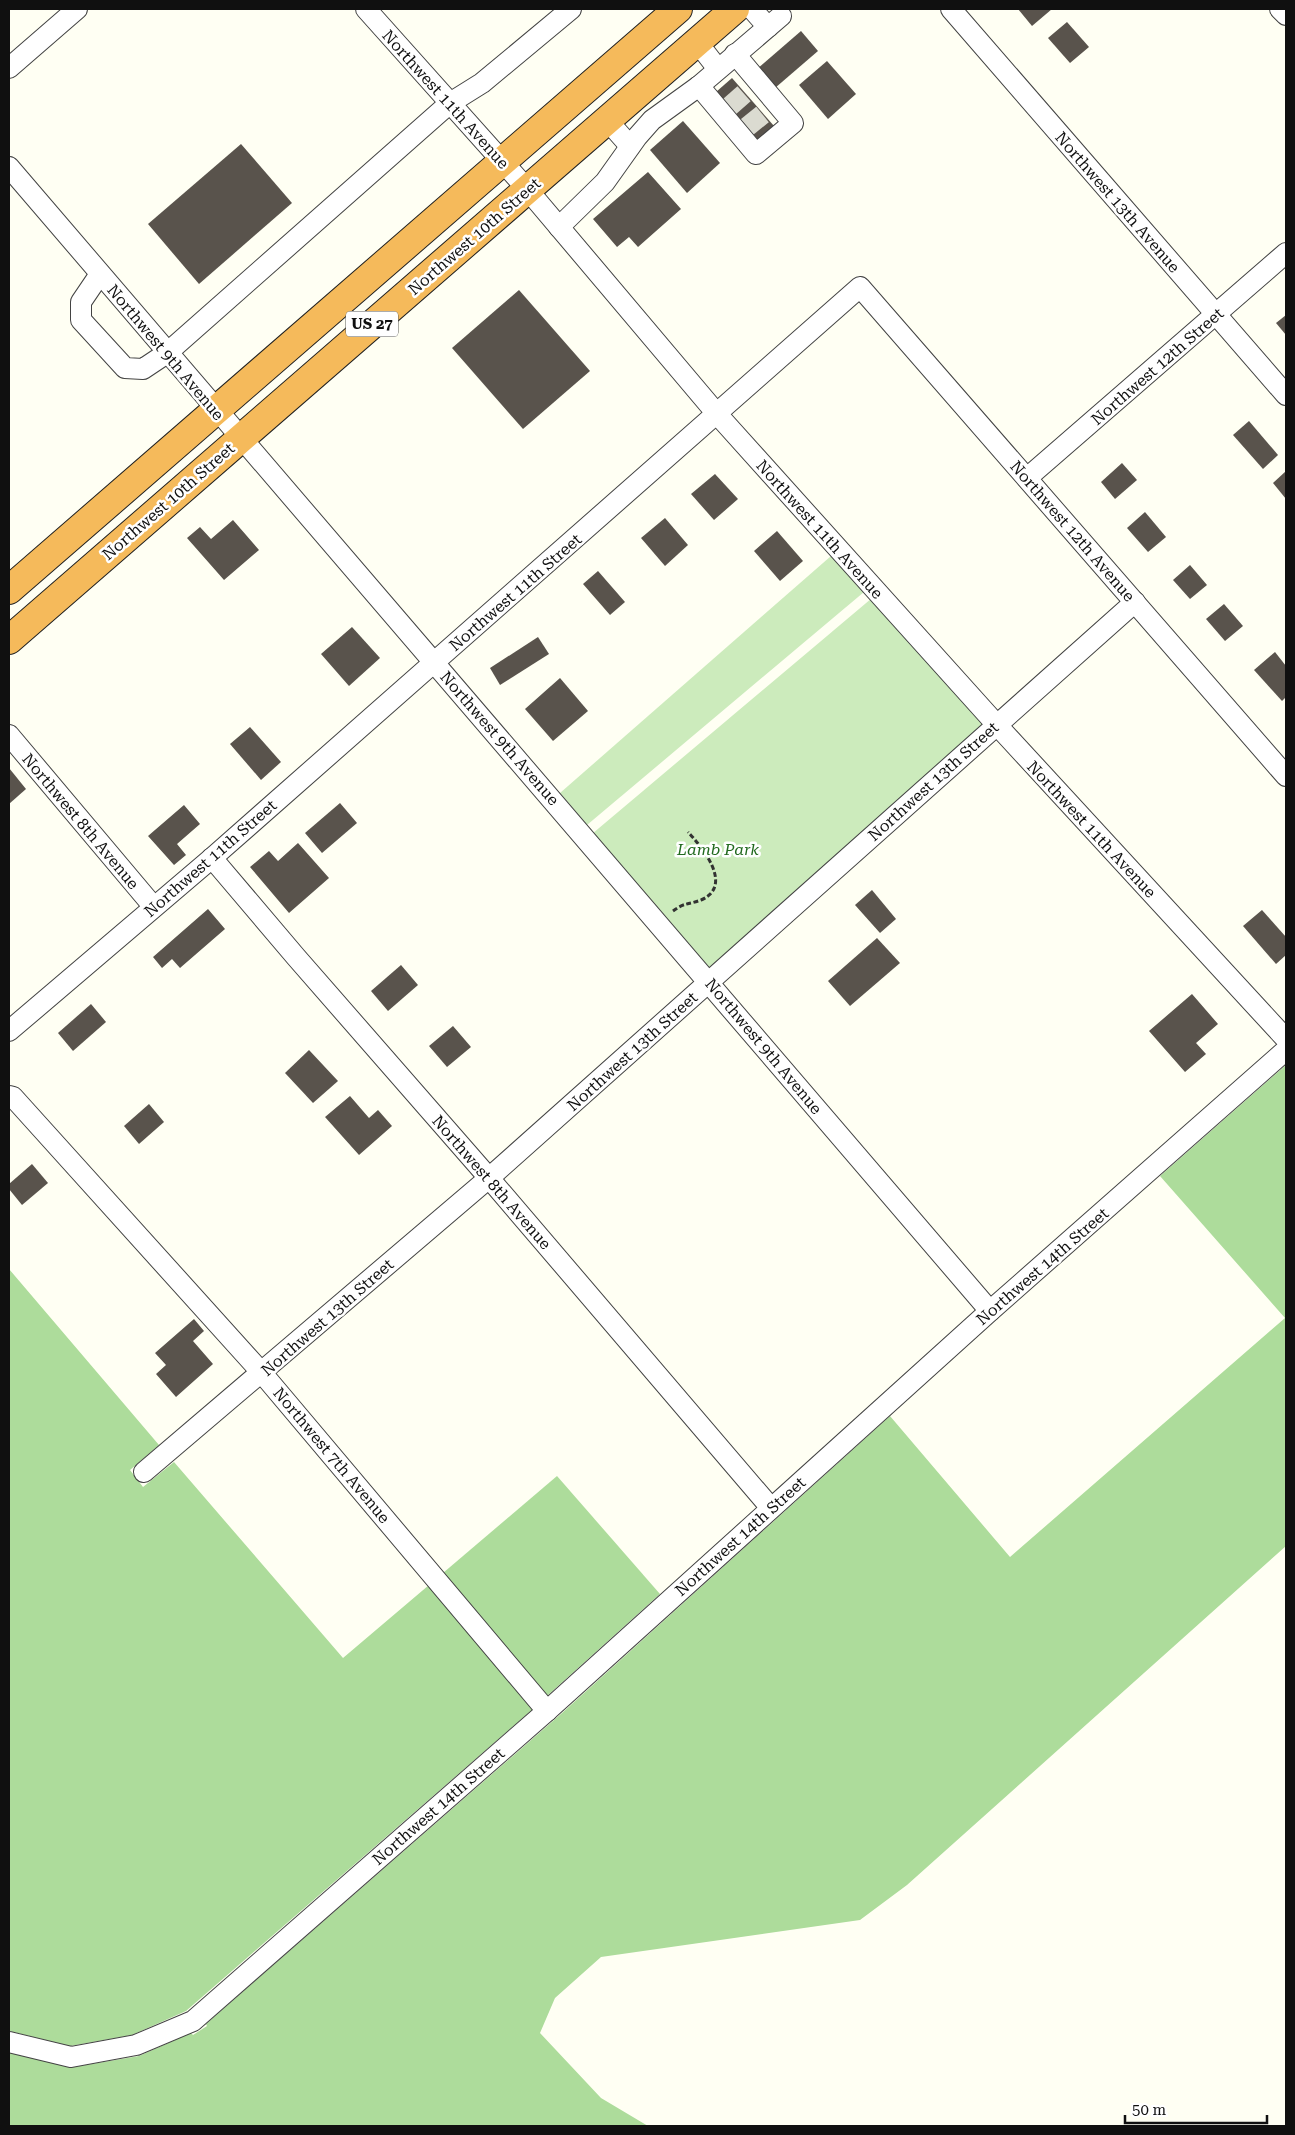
<svg xmlns="http://www.w3.org/2000/svg" width="1295" height="2135" viewBox="0 0 1295 2135" font-family="'Roboto Serif',serif">
<rect width="100%" height="100%" fill="#fffff3"/>
<!-- green -->
<g fill="#ccebbc">
<path d="M831 556 864 592 587 825 560 793Z"/>
<path d="M878 593 996 724 710 982 586 839Z"/>
</g>
<!-- forest -->
<g fill="#addc9b">
<path d="M1286 1065V1546L907 1885 860 1920 601 1957 555 1998 540 2033 601 2098 648 2126H9V2052L74 2067 139 2056 191 2033 193 2035 207 2026 206 2024 562 1713 890 1416 1010 1557 1285 1318 1160 1176Z"/>
<path d="M9 1269 159 1445 130 1470 143 1487 174 1462 343 1658 429 1585 533 1709 186 2011 132 2035 70 2046 9 2031Z"/>
<path d="M557 1476 660 1594 547 1696 443 1573Z"/>
</g>
<!-- building -->
<g fill="#59534c">
<path d="M1018 9H1052L1032 26Z"/>
<path d="M1067 22 1089 47 1070 63 1048 38Z"/>
<path d="M801 31 818 51 775 88 757 69Z"/>
<path d="M827 61 856 94 828 119 799 85Z"/>
<path d="M732 78 774 126 758 140 716 92Z"/>
<path d="M683 121 720 163 687 193 650 150Z"/>
<path d="M241 144 292 203 199 284 148 224Z"/>
<path d="M648 172 681 209 638 247 629 237 617 247 593 219Z"/>
<path d="M519 290 590 371 523 429 452 348Z"/>
<path d="M1286 315V335L1276 323Z"/>
<path d="M1249 421 1278 455 1263 469 1233 435Z"/>
<path d="M1122 463 1137 480 1115 499 1101 482Z"/>
<path d="M1286 471V499L1273 483Z"/>
<path d="M715 474 738 499 714 520 691 494Z"/>
<path d="M1145 512 1166 537 1148 552 1127 528Z"/>
<path d="M665 518 688 545 665 566 641 538Z"/>
<path d="M233 520 259 550 224 580 187 538 200 527 211 539Z"/>
<path d="M777 531 803 561 780 581 754 551Z"/>
<path d="M1190 565 1207 585 1190 599 1173 580Z"/>
<path d="M598 571 625 602 610 615 583 584Z"/>
<path d="M1224 604 1243 626 1225 641 1206 619Z"/>
<path d="M352 627 380 658 349 686 321 654Z"/>
<path d="M538 637 549 654 500 685 490 668Z"/>
<path d="M1275 652 1286 666V697L1282 701 1254 670Z"/>
<path d="M560 678 588 711 553 741 525 709Z"/>
<path d="M250 727 281 762 261 780 230 744Z"/>
<path d="M9 768 26 789 9 804Z"/>
<path d="M340 803 357 823 322 853 305 833Z"/>
<path d="M184 805 200 824 177 844 186 855 174 865 148 836Z"/>
<path d="M298 843 329 878 289 913 250 867 269 851 278 861Z"/>
<path d="M872 890 896 919 880 933 855 905Z"/>
<path d="M208 909 225 929 180 968 172 959 162 968 153 957Z"/>
<path d="M1262 910 1286 937V955L1276 964 1243 926Z"/>
<path d="M877 938 900 963 850 1006 828 981Z"/>
<path d="M401 965 418 985 388 1011 371 991Z"/>
<path d="M1192 994 1218 1024 1196 1043 1206 1054 1185 1072 1149 1031Z"/>
<path d="M91 1004 106 1022 73 1051 58 1033Z"/>
<path d="M453 1026 471 1047 447 1067 429 1046Z"/>
<path d="M309 1050 338 1081 313 1103 285 1073Z"/>
<path d="M350 1096 369 1118 378 1110 392 1126 359 1155 325 1117Z"/>
<path d="M149 1104 164 1122 139 1144 124 1126Z"/>
<path d="M32 1164 48 1183 22 1205 9 1189V1184Z"/>
<path d="M194 1319 204 1331 193 1341 213 1364 176 1397 156 1374 166 1365 155 1353Z"/>
</g>
<g fill="none" stroke-linecap="round" stroke-linejoin="round">
<!-- minor-tunnel -->
<g stroke="#dbdbd1" stroke-width="20" stroke-dasharray="20 10" stroke-linecap="butt">
<path d="M729 107 745 93"/>
<path d="M747 127 763 114"/>
</g>
<!-- minor casing -->
<g stroke="#434343" stroke-width="22">
<g id="minor">
<path d="M366 9 527 189 717 414 996 724 1286 1039"/>
<path d="M752 9 768 27"/>
<path d="M951 9 1286 395"/>
<path d="M1280 9 1286 15"/>
<path d="M697 42 718 69"/>
<path d="M9 68 77 9"/>
<path d="M699 86 756 154 793 123 735 54"/>
<path d="M607 120 630 146"/>
<path d="M9 167C333 550 664 928 990 1311"/>
<path d="M559 227 605 182 637 137 652 120 699 86 781 16"/>
<path d="M100 274 81 302V320L125 368 143 369 167 353 450 103 482 83 571 9"/>
<path d="M1027 478 1286 253"/>
<path d="M9 735 153 906"/>
<path d="M212 858 296 957 489 1178 771 1508"/>
<path d="M9 1031 212 858 860 287 1286 776"/>
<path d="M9 1096 13 1097 262 1373 547 1711"/>
<path d="M144 1472 489 1178 1135 602"/>
<path d="M9 2042 71 2057 136 2045 193 2021 547 1711 990 1311 1286 1050"/>
</g>
</g>
<!-- highway casing -->
<g stroke="#212121" stroke-width="30">
<g id="highway">
<path d="M9 590 678 9"/>
<path d="M9 640 735 9"/>
</g>
</g>
<!-- path -->
<path stroke="#323232" stroke-width="3" stroke-dasharray="5 2.5" stroke-linecap="butt" d="M673 911C685 902 688 905 701 900 734 886 703 848 688 832"/>
<!-- minor -->
<use href="#minor" stroke="#fff" stroke-width="20"/>
<!-- highway -->
<use href="#highway" stroke="#f5ba5b" stroke-width="28"/>
</g>
<g text-anchor="middle" stroke-width="5" stroke-linejoin="round" paint-order="stroke">
<!-- shield labels -->
<rect fill="#fff" stroke="#585858" stroke-width="1" x="346" y="311.5" width="52" height="25" rx="4"/>
<g font-size="15" font-weight="bold" fill="#101010">
<text x="372" y="329">US 27</text>
</g>
<!-- street labels -->
<g font-size="16" fill="#101010" stroke="#fff">
<text transform="translate(446 99) rotate(48)" y="6">Northwest 11th Avenue</text>
<text transform="translate(1118 202) rotate(49)" y="6">Northwest 13th Avenue</text>
<text transform="translate(474 236) rotate(-41)" y="6">Northwest 10th Street</text>
<text transform="translate(166 352) rotate(50)" y="6">Northwest 9th Avenue</text>
<text transform="translate(1157 366) rotate(-41)" y="6">Northwest 12th Street</text>
<text transform="translate(168 501) rotate(-41)" y="6">Northwest 10th Street</text>
<text transform="translate(820 529) rotate(48)" y="6">Northwest 11th Avenue</text>
<text transform="translate(1073 531) rotate(49)" y="6">Northwest 12th Avenue</text>
<text transform="translate(515 592) rotate(-41)" y="6">Northwest 11th Street</text>
<text transform="translate(500 738) rotate(49)" y="6">Northwest 9th Avenue</text>
<text transform="translate(933 781) rotate(-42)" y="6">Northwest 13th Street</text>
<text transform="translate(81 821) rotate(50)" y="6">Northwest 8th Avenue</text>
<text transform="translate(1092 829) rotate(47)" y="6">Northwest 11th Avenue</text>
<text transform="translate(210 858) rotate(-41)" y="6">Northwest 11th Street</text>
<text transform="translate(764 1046) rotate(50)" y="6">Northwest 9th Avenue</text>
<text transform="translate(632 1051) rotate(-42)" y="6">Northwest 13th Street</text>
<text transform="translate(492 1182) rotate(49)" y="6">Northwest 8th Avenue</text>
<text transform="translate(1042 1266) rotate(-41)" y="6">Northwest 14th Street</text>
<text transform="translate(327 1317) rotate(-41)" y="6">Northwest 13th Street</text>
<text transform="translate(332 1455) rotate(50)" y="6">Northwest 7th Avenue</text>
<text transform="translate(740 1536) rotate(-42)" y="6">Northwest 14th Street</text>
<text transform="translate(438 1806) rotate(-41)" y="6">Northwest 14th Street</text>
</g>
<!-- park labels -->
<g font-size="16" font-style="italic" fill="#226a1f" stroke="#fff">
<text x="718" y="855">Lamb Park</text>
</g>
</g>
<!-- border -->
<rect width="1295" height="2135" fill="none" stroke="#101010" stroke-width="20"/>
<!-- scale -->
<path d="M1125 2115v8h142v-8" fill="none" stroke="#101010" stroke-width="2.5"/>
<text x="1132" y="2115" font-size="15" fill="#101010" stroke="#ffffff" stroke-width="4" paint-order="stroke">50 m</text>
</svg>
